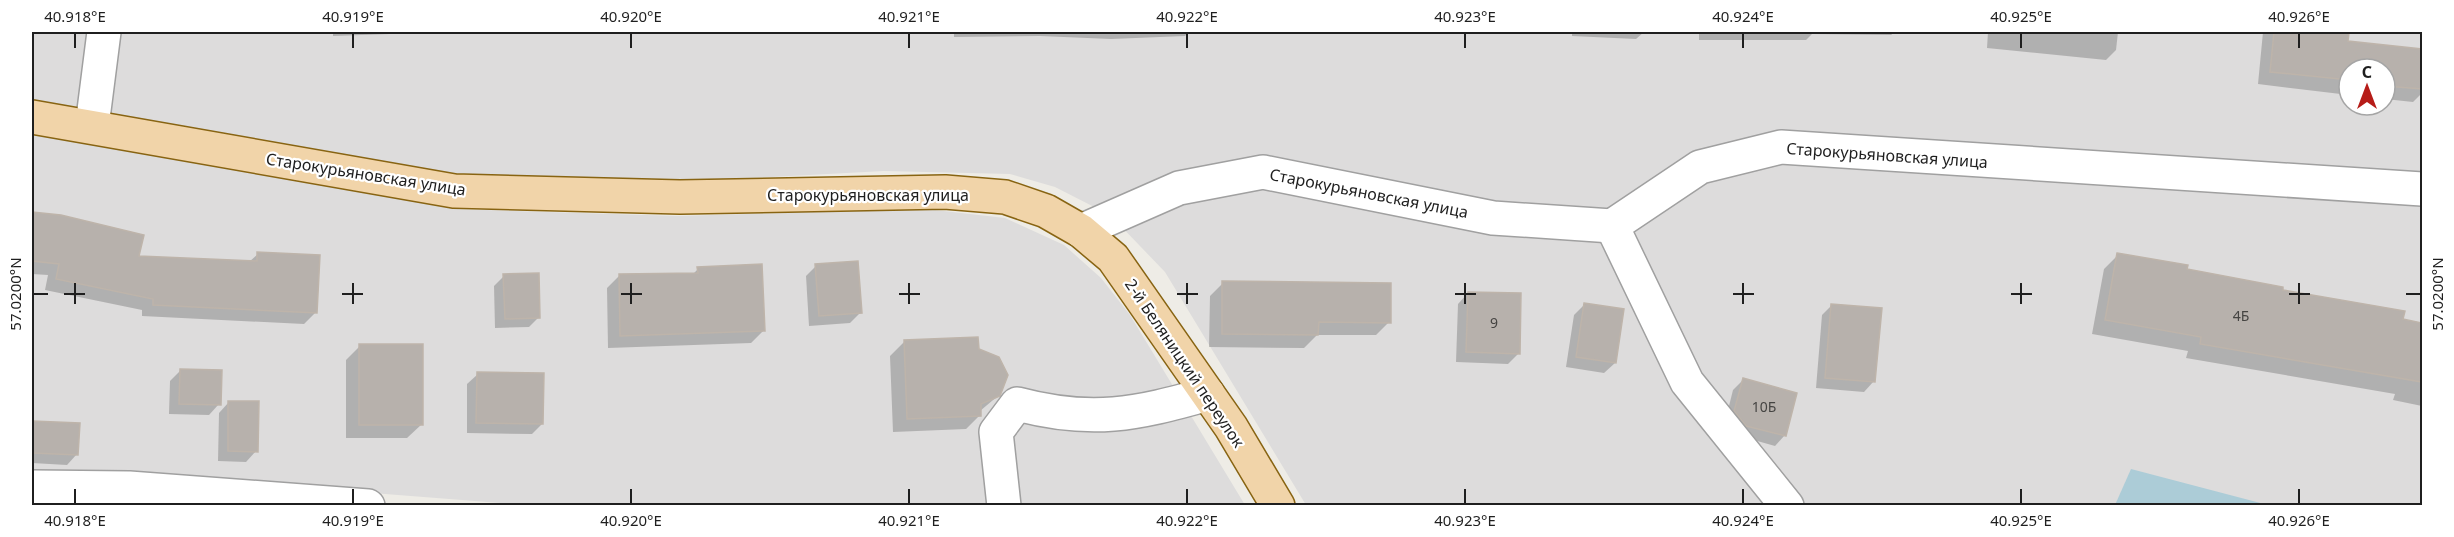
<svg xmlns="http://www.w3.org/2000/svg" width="2454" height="537" viewBox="0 0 2454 537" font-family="'Noto Sans',sans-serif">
<rect width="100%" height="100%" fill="#eeece6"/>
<!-- residential -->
<g fill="#dddcdc" fill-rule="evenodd">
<path d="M32 32H98L88 109 32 100Z"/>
<path d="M110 32H2422V182L1780 138 1610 217 1496 211 1263 166 1106 213 1055 187 1010 174 884 171 681 182 451 179 99 111ZM2349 69H2385V105H2349Z"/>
<path d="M32 132 455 209 678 216 926 209 1005 218 1064 245 1101 278 1130 315 1245 505 540 506 129 474 32 477Z"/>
<path d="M1782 153 2422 194V505H1798L1695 377 1624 229 1702 174Z"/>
<path d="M1264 177 1606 234 1777 505H1306L1165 272 1115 220Z"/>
</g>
<!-- water -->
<path fill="#acccd7" d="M2131 469 2268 505H2115Z"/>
<!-- shadow -->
<g fill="#0003">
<path d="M333 32H447L333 36Z"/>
<path d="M646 32H724L646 34Z"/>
<path d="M855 32H903L855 33Z"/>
<path d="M954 32H1189L1185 36 1111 39 1040 36 954 37Z"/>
<path d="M1520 32H1644L1636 39 1572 36V33L1520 34Z"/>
<path d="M1699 32H1895L1891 35 1812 34 1806 40H1699Z"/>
<path d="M1988 32H2118L2116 50 2106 60 1987 48Z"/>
<path d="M2263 32H2348L2347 42 2422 51V93L2413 102 2385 99V69H2349V95L2258 84Z"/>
<path d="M32 214 60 217 137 257 249 262 258 254 316 312 304 324 142 316V310L45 290 48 275 32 274Z"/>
<path d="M2118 255 2422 324V406L2393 400 2395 394 2186 358 2188 351 2092 334 2104 269Z"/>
<path d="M816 266 860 313 850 323 809 326 806 276Z"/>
<path d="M698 269 764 330 751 343 608 348 607 288 620 275H692Z"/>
<path d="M504 276 539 317 529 327 495 328 494 286Z"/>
<path d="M1223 283 1389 322 1376 335H1317L1304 348 1209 347 1210 296Z"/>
<path d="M1468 293 1519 353 1508 364 1456 362 1458 304Z"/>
<path d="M1584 305 1615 363 1604 373 1566 367 1574 315Z"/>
<path d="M1832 305 1874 381 1864 392 1816 388 1822 315Z"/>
<path d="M904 342 978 351 999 395 980 411V415L966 429 893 432 890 356Z"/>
<path d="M360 346 422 424 407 438H346V360Z"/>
<path d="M181 370 219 404 209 415 169 414 170 381Z"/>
<path d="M478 374 542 424 532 434 467 433V384Z"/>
<path d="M1743 380 1785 435 1775 446 1736 435 1725 422 1733 390Z"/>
<path d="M229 402 256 451 246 462 218 461 219 413Z"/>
<path d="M35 423 77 454 67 465 32 463V427Z"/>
</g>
<!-- building -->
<g fill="#b7b1ac" stroke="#beb4aa" stroke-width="1.5">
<path d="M2274 32H2349L2348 41 2422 49V89L2385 86V69H2349V80L2270 72Z"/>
<path d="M32 212 61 215 144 235 139 256 257 261V252L320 255 317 313 153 305V299L56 279 59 264 32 261Z"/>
<path d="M2117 253 2188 265 2187 269 2283 287V290L2405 311 2403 319 2422 323V382L2200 344 2201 337 2105 320Z"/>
<path d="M858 261 862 313 819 316 815 264Z"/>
<path d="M762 264 765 331 620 336 619 274 698 273 697 267Z"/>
<path d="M539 273 540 318 505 319 503 274Z"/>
<path d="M1222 281 1391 283V323L1319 322 1318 335 1222 334Z"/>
<path d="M1468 292 1521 293 1520 354 1466 352Z"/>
<path d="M1584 303 1624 309 1616 363 1576 357Z"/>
<path d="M1831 304 1882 308 1875 382 1825 378Z"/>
<path d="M978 337 979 349 999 357 1008 375 1000 396 981 404V416L907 419 904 340Z"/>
<rect x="359" y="344" width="64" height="81"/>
<path d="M180 369 222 370 221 405 179 404Z"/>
<path d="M477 372 544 373 543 424 476 423Z"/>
<path d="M1743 378 1797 393 1786 436 1746 426 1734 411Z"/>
<path d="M228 401H259L258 452 228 451Z"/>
<path d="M32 421 80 423 78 455 33 453Z"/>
</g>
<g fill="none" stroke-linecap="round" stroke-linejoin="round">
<!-- minor casing -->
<g stroke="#a0a0a0" stroke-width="36">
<g id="minor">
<path d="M92 126 104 32"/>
<path d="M1612 226 1687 382 1787 506"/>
<path d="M1081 231 1179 188 1263 172 1493 218 1612 226 1700 167 1781 147 2422 189"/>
<path d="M32 487 129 488 368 506"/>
<path d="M1004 506 996 432 1017 404C1092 424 1136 414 1208 394"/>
</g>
</g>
<!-- major casing -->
<g stroke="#886412" stroke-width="36">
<path id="major" d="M32 117 454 191 680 197 945 192 1005 197 1046 211 1081 231 1113 258 1231 427 1278 506"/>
</g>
<!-- minor -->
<use href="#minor" stroke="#fff" stroke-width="33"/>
<!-- major -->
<use href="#major" stroke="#f1d4a9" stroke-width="33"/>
</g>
<!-- ticks -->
<path fill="none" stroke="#1f1f1f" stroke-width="2" d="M75 33V48M353 33V48M631 33V48M909 33V48M1187 33V48M1465 33V48M1743 33V48M2021 33V48M2299 33V48M75 283V304M353 283V304M631 283V304M909 283V304M1187 283V304M1465 283V304M1743 283V304M2021 283V304M2299 283V304M33 294H48M64 294H85M342 294H363M621 294H642M899 294H920M1177 294H1198M1455 294H1476M1733 294H1754M2011 294H2032M2289 294H2310M2406 294H2421M75 489V504M353 489V504M631 489V504M909 489V504M1187 489V504M1465 489V504M1743 489V504M2021 489V504M2299 489V504"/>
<g text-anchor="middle" stroke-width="4.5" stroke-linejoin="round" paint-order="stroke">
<!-- number labels -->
<g font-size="14" fill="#454442">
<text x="2241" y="321">4Б</text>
<text x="1494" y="328">9</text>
<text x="1764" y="412">10Б</text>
</g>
<!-- street labels -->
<g font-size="16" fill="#1f1f1f" stroke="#fff">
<text transform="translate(1887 155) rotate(4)" y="6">Старокурьяновская улица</text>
<text transform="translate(366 174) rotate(9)" y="6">Старокурьяновская улица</text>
<text transform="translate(1369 193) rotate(11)" y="6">Старокурьяновская улица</text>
<text x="868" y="201">Старокурьяновская улица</text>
<text transform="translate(1185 363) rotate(56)" y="6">2-й Беляницкий переулок</text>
</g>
</g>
<!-- border -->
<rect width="2454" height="537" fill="none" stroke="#ffffff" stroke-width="66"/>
<!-- north arrow -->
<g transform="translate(2367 87)"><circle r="28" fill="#ffffff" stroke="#a5a5a5" stroke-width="1.5"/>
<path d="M0-4.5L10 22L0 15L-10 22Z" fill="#b61c18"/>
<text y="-9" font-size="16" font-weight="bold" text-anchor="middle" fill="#1f1f1f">С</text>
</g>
<rect x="33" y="33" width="2388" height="471" fill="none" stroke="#1f1f1f" stroke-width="2"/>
<g font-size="15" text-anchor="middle" fill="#1f1f1f">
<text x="75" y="22">40.918°E</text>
<text x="353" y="22">40.919°E</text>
<text x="631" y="22">40.920°E</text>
<text x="909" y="22">40.921°E</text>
<text x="1187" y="22">40.922°E</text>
<text x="1465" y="22">40.923°E</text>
<text x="1743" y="22">40.924°E</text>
<text x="2021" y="22">40.925°E</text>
<text x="2299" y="22">40.926°E</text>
<text transform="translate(16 294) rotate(-90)" y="5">57.0200°N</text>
<text transform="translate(2438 294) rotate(-90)" y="5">57.0200°N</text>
<text x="75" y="526">40.918°E</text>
<text x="353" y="526">40.919°E</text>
<text x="631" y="526">40.920°E</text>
<text x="909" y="526">40.921°E</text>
<text x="1187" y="526">40.922°E</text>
<text x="1465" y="526">40.923°E</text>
<text x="1743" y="526">40.924°E</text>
<text x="2021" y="526">40.925°E</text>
<text x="2299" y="526">40.926°E</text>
</g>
</svg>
